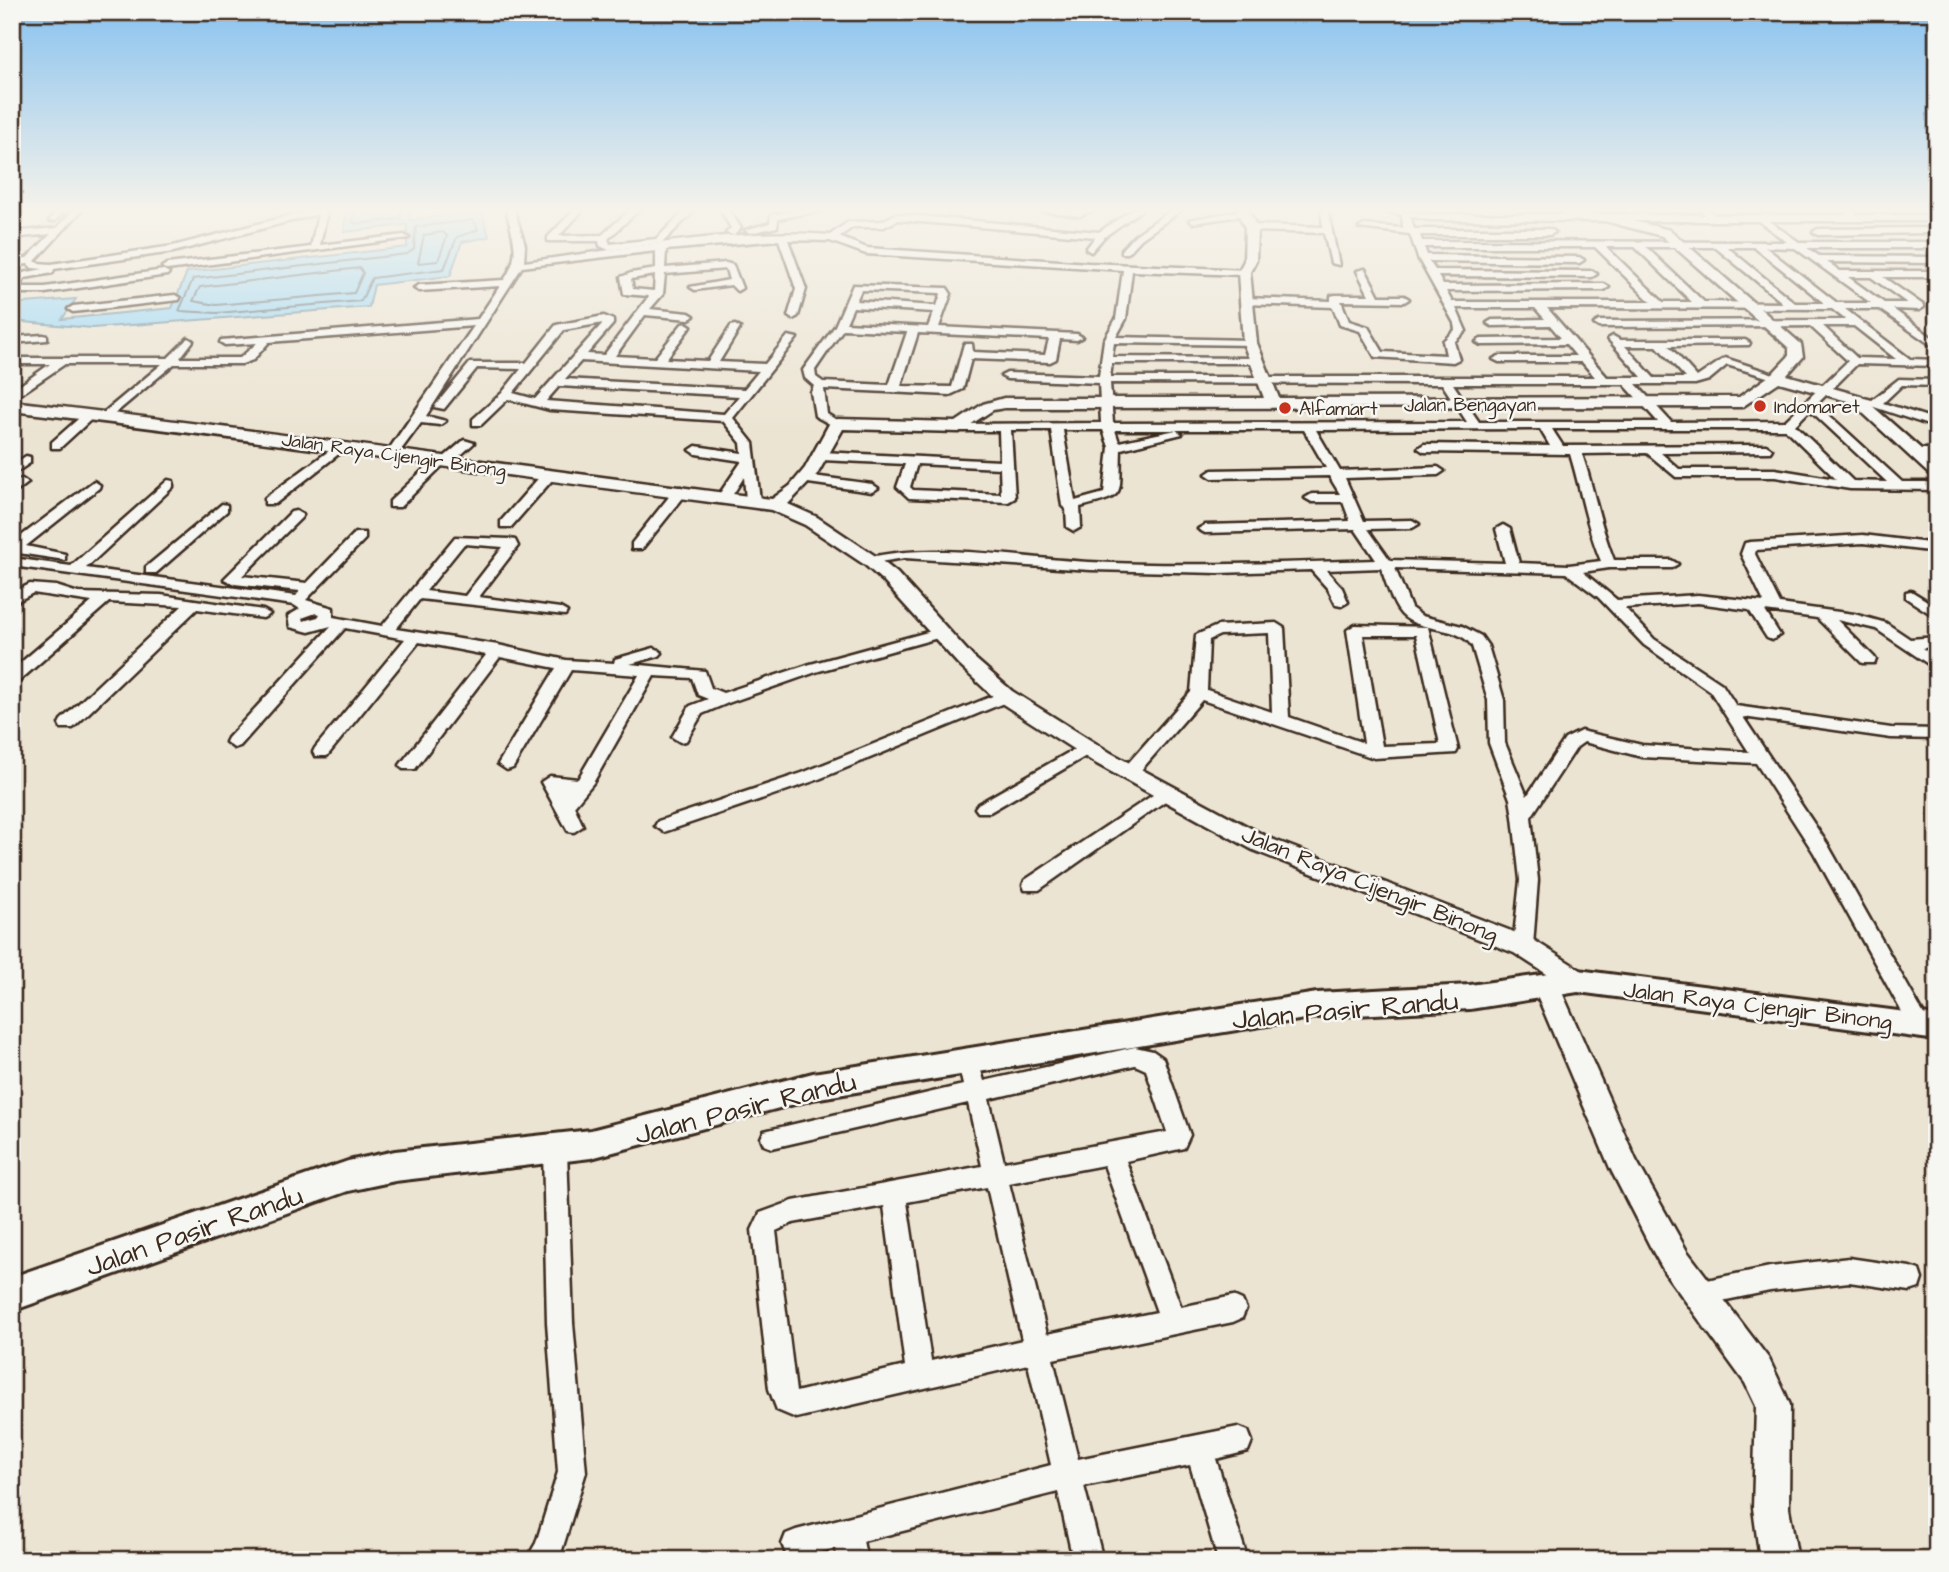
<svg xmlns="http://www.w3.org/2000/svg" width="1949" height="1572" viewBox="0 0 1949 1572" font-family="'Architects Daughter',sans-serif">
<rect width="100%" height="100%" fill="#ece4d3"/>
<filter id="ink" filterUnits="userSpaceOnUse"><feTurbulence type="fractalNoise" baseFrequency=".0143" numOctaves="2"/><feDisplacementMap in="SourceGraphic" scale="14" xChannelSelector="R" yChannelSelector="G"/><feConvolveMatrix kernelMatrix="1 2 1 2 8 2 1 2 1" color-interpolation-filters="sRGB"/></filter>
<g filter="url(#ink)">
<!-- water -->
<path fill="#98d7f9" stroke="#7392a1" stroke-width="2" d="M377 209H409L410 220 482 212 489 237 462 242 450 276 374 285 369 307 92 328 12 321V304L76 299 62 319 172 308 187 272 407 247V225L344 232 346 213Z"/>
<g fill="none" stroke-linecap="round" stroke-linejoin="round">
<!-- shore -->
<g stroke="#606f76" stroke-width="2">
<path d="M356 209 352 221 356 224 400 219 402 209"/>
<path d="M474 220 478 230 457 237 444 269 372 278 361 301 217 313 179 311 193 279 407 254 414 249 416 227Z"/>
<path d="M443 232 447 236 438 261 418 263 424 235Z"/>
<path d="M360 268 363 273 354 293 216 305 193 301 200 287Z"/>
</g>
<!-- minor casing -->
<g stroke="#3b2a1e" stroke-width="5">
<g id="minor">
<path d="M12 209H27L12 213Z"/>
<path d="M57 209H66L55 221H49Z"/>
<path d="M74 209H83L35 261 38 263 51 264 173 246 316 209H331L327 212 320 245 404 235 409 238 167 270 162 267 167 264 311 247 318 214 173 252 54 269 53 273 25 278 20 287H45L164 270 169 273 167 275 45 293H12V283L18 274 43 269 32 268 28 264 12 266V260L27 258 51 234 12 238V232L57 228Z"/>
<path d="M506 209H514L525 245 524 262C619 250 736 227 830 235L848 222 882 221 896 214 1099 232 1133 209H1143L1104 237 1091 252 1086 249 1095 237 898 220 884 227H853L839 237 867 248 1089 263 1247 270 1249 272 1244 275 1132 271 1126 319 1116 337 1250 340 1255 343 1254 345 1114 343 1112 357 1255 358 1259 359V363H1112L1110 377H1595L1582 362H1499L1493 359 1499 356H1576L1566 344 1481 345 1476 342 1481 339 1561 338 1550 325 1492 326 1487 323 1492 320 1545 319 1535 308H1456L1466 331 1454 342 1459 359 1453 362 1375 357 1360 331 1340 325 1333 307 1246 304 1241 301 1246 298 1331 301V296L1335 295H1369L1357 271 1365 269 1379 296H1404L1409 299 1404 302 1341 301 1349 321 1368 327 1383 352 1446 355 1443 341 1455 330 1454 323 1418 258 1410 234 1359 228 1364 225 1403 228 1402 215 1406 212 1410 215 1414 229H1550L1555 232 1550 235H1420L1422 241 1787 242 1757 220 1760 215 1799 242H1937V248H1807L1819 256 1937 257V263L1827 262 1840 271H1937V277H1883L1923 305 1924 307 1919 310 1893 309 1937 341V349L1879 309H1845L1910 359 1937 360V366L1857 364 1817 404 1902 482H1937V490L1850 489 1775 477H1676L1647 453 1582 454C1594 489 1600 526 1614 560H1671L1678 564 1671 568H1609L1583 572 1617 600 1698 595 1764 602 1741 554 1745 543 1750 542 1863 535 1937 544V552L1863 543 1756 550 1755 554 1780 604 1854 614 1886 623 1910 639 1937 637V647L1922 648 1937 658V670L1876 629 1837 620 1874 657 1876 660 1874 663H1862L1817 618 1765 611 1780 635 1772 640 1767 638 1749 610 1698 603 1625 608 1654 639 1722 684 1736 706 1891 728 1937 729V739L1891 738 1743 717 1828 845 1927 1020 1931 1026 1927 1032 1920 1035 1913 1032 1814 853 1756 763 1642 757 1584 742 1577 747 1531 817 1538 880 1533 946 1530 951 1523 954 1516 951 1513 946 1520 880 1513 817 1510 799 1489 743 1488 700 1472 646C1456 622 1414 635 1398 610 1390 598 1386 582 1381 568L1326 570 1342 588 1348 602 1341 606 1336 605 1328 589 1311 570 1219 573 1091 570 905 558 866 564V558C933 542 1019 558 1089 562 1184 567 1280 563 1376 560L1355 529 1205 533 1198 529 1205 525 1350 521 1343 502H1312L1305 498 1312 494H1340L1329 476 1212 478 1206 474 1212 470 1326 468 1304 430H1115L1119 442 1176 430 1182 434 1121 449C1119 498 1128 495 1080 507L1081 527 1074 531 1067 527 1066 509 1062 506 1051 430H1011L1015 498 1008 502 909 498 897 487 905 464 822 460 816 456 822 452 1000 461 999 431H959L955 430V424L1101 423 1099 383 1007 379 1001 376 1007 373 1099 376 1104 340 1116 319 1123 270 866 254 830 241 788 240 806 289 798 316 793 319 788 316 796 289 779 240 666 250 665 268 726 263 733 265 742 288 737 291 731 285 695 290 690 287 729 280 726 269 665 274 663 294 650 309 689 313 694 316 689 319 645 315 615 356 655 358 682 324 686 323 691 326 666 359 708 361 731 326 735 325 740 328 719 362 765 364 788 336 797 338 733 418 753 443 760 500 753 504 746 500 744 477 730 499 725 500 718 496 742 461 696 454 690 450 696 446 742 453 741 443 723 421 550 410 508 399 481 425H473V419L502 393 521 369 477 368 444 409 434 407 470 363H526L556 325 604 316 613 320V324L587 354 604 355 649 296 624 294 621 277 631 273 656 269V251L522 267 426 416 446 421 440 425 421 423 395 458 391 459 385 455 474 326 269 342 253 360 242 364H174L106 421 100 417 102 414 162 364H65L12 400V391L50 364H12V358H168L188 338 193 341 180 358H240L257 343 225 345 220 342 221 340 478 319 500 286 419 291 414 288 419 285 504 280C522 254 513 238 506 209ZM1424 247H1595L1651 302H1452L1446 291 1604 290 1609 287 1604 284 1443 285 1438 276 1592 277 1597 274 1592 271 1435 270 1429 261 1579 263 1584 260 1579 257 1427 255ZM1606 247H1635L1692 302H1663ZM1646 247H1715L1783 303 1704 302ZM1727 247H1754L1824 303H1795ZM1765 247 1795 248 1871 303H1837ZM655 275 654 291 633 289 631 279ZM1848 277H1871L1907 303H1884ZM1547 308 1832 309 1846 320 1599 321 1594 324 1599 327 1810 326 1848 361 1785 421 1671 422 1636 384H1695L1709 380 1727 365 1777 380 1783 377 1725 358 1697 377 1669 346 1749 345 1750 343 1745 340H1620L1613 336 1608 339 1642 377H1607ZM603 323 535 399 513 393 564 330ZM1823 326H1854L1896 359 1857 358ZM1625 346H1657L1686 378H1654ZM581 361 759 371 744 389 565 379ZM1110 383 1442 384 1467 422 1113 423ZM1453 384H1624L1658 422H1479ZM559 386 739 396 724 414 546 401ZM1810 410 1887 482 1853 481 1795 425ZM1540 429 1550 446 1424 444 1418 448 1424 452 1570 454C1581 490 1586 526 1601 561L1569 565 1519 563 1510 529 1503 525 1496 529 1505 563 1390 560 1368 529 1412 528 1419 524 1412 520 1364 521 1345 478 1438 475 1444 471 1438 467 1340 471 1316 430ZM1552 429H1785L1836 479 1775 469H1679L1661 453 1770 452 1772 449 1766 445 1563 446ZM1063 430H1103L1109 447 1104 493 1075 501ZM917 464 1000 468 1001 494 913 490 910 487ZM1395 568 1566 573 1598 597 1644 645 1710 691 1749 752 1642 745 1581 731 1565 739 1527 796 1505 743 1504 700 1488 646 1481 636 1462 626 1422 616 1411 608Z"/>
<path d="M575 209H584L559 236 602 235 631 209H640L608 239 610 244 656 239 687 209H696L662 243 609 250 600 246 599 241H548V237Z"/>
<path d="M720 209H728L741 228 734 235 726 233 731 228Z"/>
<path d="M807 209H828L778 219 777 227 750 233 745 230 770 223 771 215Z"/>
<path d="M1026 209H1095L1080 216Z"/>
<path d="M1173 209H1183L1141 239 1128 253H1122V249L1135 235Z"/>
<path d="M1559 209H1568L1576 218 1569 220Z"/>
<path d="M1699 209H1708L1718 218 1711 220Z"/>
<path d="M1841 209H1851L1860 217 1853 219Z"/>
<path d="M1244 210 1247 215 1193 223 1189 220Z"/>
<path d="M1321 210 1328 212 1339 265 1331 263 1324 233 1251 231 1246 228 1251 225 1323 227Z"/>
<path d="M1924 228 1929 231 1927 233 1818 235 1813 232 1818 229Z"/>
<path d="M853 285 947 288 951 294 939 327 1077 334 1082 337 1077 340 1060 339 1056 359 1050 362 971 359 963 389 950 395 824 389 827 414 843 424 837 428 815 416 811 392 814 386 805 378 803 370 835 326ZM861 290 940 293 941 294 937 306 856 301ZM853 307 934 312 928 327 846 323ZM843 329 907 332 889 385 823 382 816 377 815 370ZM918 333 1049 339 1045 355 973 352 972 344H964L952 387 901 386Z"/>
<path d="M175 295 180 298 179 300 73 312 68 309 73 306Z"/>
<path d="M43 335 47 336V340L12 343V337Z"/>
<path d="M1899 379 1937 380V386L1902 385 1883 403 1937 420V428L1850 399 1856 396 1872 400Z"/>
<path d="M86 412 96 415 60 448H52V442Z"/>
<path d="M464 440 474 443 450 465H443L400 507H390V501L436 458H443Z"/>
<path d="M341 442 347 446 345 449 275 504H265V498Z"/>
<path d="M1918 449H1937V457L1914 456V450Z"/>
<path d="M26 456 30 457V463L12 475V465Z"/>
<path d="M548 472 554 476 553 479 511 527H501V521L543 473Z"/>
<path d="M806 475 872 484 878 488 872 492 801 482V476Z"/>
<path d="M22 479 28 483 12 495V484Z"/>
<path d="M168 480 173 481V487L86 568 296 596 300 591 234 584 224 579 291 512 296 511 303 515 301 518 242 576 307 583 355 533H365V539L306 600 333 608V617L382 626 455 537 510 539 515 540 518 546 479 597 560 608 567 612 565 615 420 599 396 629 498 645 566 660 614 663 615 659 654 648 659 650 662 653 659 656 630 664 705 671 711 688 723 693 807 665 935 630H945L948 633 945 636 819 671 728 703 702 714 686 741 680 742 672 737 690 706 708 699 698 695 692 678 654 676 593 783 574 806 583 826 574 832 568 831 541 782 550 776 578 779 639 675 571 670 513 768 507 770 498 764 556 668 500 657 415 769H403L400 765 403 761 486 655 419 642 327 756H315L313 752 315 748 405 639 345 628 240 746 234 748 226 742 228 738 331 626 309 632 290 627 288 616 300 609 294 605 12 566V558L71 566ZM464 544 503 547 465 596 426 591ZM316 613 320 614 318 617 303 621 302 618Z"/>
<path d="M94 481 100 485 99 488 26 546 65 554V560L12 552V543Z"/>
<path d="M681 487 688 491 686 494 642 549H632V543L676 488Z"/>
<path d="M222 504 227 505V511L156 573H146V567Z"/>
<path d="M30 584 56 586 78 593 161 595 263 610 270 614 263 618 197 609 73 728H61L59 724 61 720 182 606 109 602 18 682 12 684V670L92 602 33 593 12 604V593Z"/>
<path d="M1911 591 1937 607V618L1906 598V592Z"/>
<path d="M1276 623 1284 628 1289 717 1364 743 1347 630 1355 625 1428 627 1458 749 1456 753 1374 758 1202 700 1135 777H1123L1120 773 1123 769 1191 692 1196 635 1217 626ZM1269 633 1272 712 1207 690 1209 640 1220 635ZM1363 635H1416L1440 744 1382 746Z"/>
<path d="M1005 691 1011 692 1013 696 1011 700 814 781 664 832 655 826 658 821 802 773Z"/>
<path d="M1087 742 1095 748 1093 752 990 812H978L975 808 978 804Z"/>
<path d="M1165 787 1171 789 1174 793 1171 797 1039 890H1025L1023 885 1025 880Z"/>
<path d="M1135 1047 1153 1051 1163 1058 1190 1135 1184 1148 1126 1161 1181 1307 1233 1296 1242 1300 1246 1309 1242 1318 1233 1322 1053 1359 1078 1459 1238 1427 1248 1431 1252 1441 1248 1451 1216 1459 1248 1560H1218L1190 1465 1084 1486 1103 1560H1073L1058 1492 863 1541 867 1560H837L836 1548 796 1558 786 1554 782 1544 786 1534 796 1530 1051 1465 1028 1364 796 1418 777 1410 769 1389 752 1230 760 1213 793 1201 982 1166 968 1103 772 1148 764 1145 761 1138 764 1131 963 1085 958 1063 961 1057 969 1054 977 1057 984 1081ZM1135 1065 1146 1070 1167 1132 1004 1162 989 1099ZM1104 1165 1157 1312 1047 1334 1009 1183ZM987 1187 1022 1340 931 1361 907 1202ZM884 1206 905 1366 796 1392 776 1231 793 1223Z"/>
<path d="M555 1140 563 1143 567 1150 573 1323 586 1472 559 1560H526L536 1543 558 1472 547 1323 543 1150 547 1143Z"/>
<path d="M1849 1258 1910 1267 1919 1270 1922 1279 1919 1288 1910 1291 1849 1282 1770 1291 1702 1305 1693 1302 1689 1293 1693 1284 1702 1281 1770 1267Z"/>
</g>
</g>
<!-- tertiary casing -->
<g stroke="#3b2a1e" stroke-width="5">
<path id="tertiary" d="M1236 209H1248L1257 228 1256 261 1250 272 1257 343 1279 398 1739 397 1772 374 1789 356V348L1662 236 1605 221 1429 220 1374 209 1429 214 1937 215V221H1633L1670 230 1801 344 1803 357 1787 375 1861 396 1937 463V477L1931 476 1851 402 1779 382 1742 407 1004 408 993 410 959 432 843 429 818 473 788 504 817 517 877 557 897 573 973 657 1012 691 1111 753 1269 838 1532 939 1587 974 1591 981 1587 988 1578 992 1557 981 1636 1160 1673 1226 1687 1251 1769 1359 1785 1393 1790 1405 1789 1508 1798 1560H1760L1753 1508 1756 1406 1745 1383 1665 1273 1651 1248 1610 1168 1534 988 1538 980 1547 977 1556 980 1514 953 1253 850 1095 763 998 701 959 665 883 581 865 565 805 525 771 510C518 477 266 441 12 411V401C266 431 519 467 772 499L790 486 805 468 829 424 837 419 956 422 983 404 1004 398H1264L1243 343 1238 272 1244 261 1245 228Z"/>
</g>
<!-- secondary casing -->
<g stroke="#3b2a1e" stroke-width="6">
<path id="secondary" d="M1578 970 1937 1016V1040L1578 992 1470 1009 1317 1017 813 1099 591 1158 395 1181 348 1191 12 1311V1277L348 1161 395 1151 591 1130 813 1073 1146 1020 1317 993 1470 985Z"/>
</g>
<!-- minor -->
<use href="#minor" fill="#f6f6f2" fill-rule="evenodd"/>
<!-- tertiary -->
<use href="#tertiary" fill="#f6f6f2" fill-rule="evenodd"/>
<!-- secondary -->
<use href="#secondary" fill="#f6f6f2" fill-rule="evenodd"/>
</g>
</g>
<!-- sky -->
<linearGradient id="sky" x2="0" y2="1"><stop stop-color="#88c2ef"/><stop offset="0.49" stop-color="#f6f3eb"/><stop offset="1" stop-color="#f6f3eb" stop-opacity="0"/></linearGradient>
<rect width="1949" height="429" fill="url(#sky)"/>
<!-- markers -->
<g fill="#c8321e" stroke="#f6f6f2" stroke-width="2.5">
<circle cx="1760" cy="406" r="7"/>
<circle cx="1285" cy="408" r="7"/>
</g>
<g text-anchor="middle" stroke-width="5" stroke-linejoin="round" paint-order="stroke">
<!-- far-street labels -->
<g font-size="19" fill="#3b2a1e" stroke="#f6f6f2">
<text x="1470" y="411">Jalan Bengayan</text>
<text transform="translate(394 454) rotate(8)" y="7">Jalan Raya Cijengir Binong</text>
</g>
<!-- far-poi labels -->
<g font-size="19" fill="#3b2a1e" stroke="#f6f6f2" text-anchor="start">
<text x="1774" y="413">Indomaret</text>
<text x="1299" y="415">Alfamart</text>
</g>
<!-- street labels -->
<g font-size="23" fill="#3b2a1e" stroke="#f6f6f2">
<text transform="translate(1370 884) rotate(22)" y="8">Jalan Raya Cijengir Binong</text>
<text transform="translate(1758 1005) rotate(7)" y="8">Jalan Raya Cjengir Binong</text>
</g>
<!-- near-street labels -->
<g font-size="28" fill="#3b2a1e" stroke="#f6f6f2">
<text transform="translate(1345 1009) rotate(-5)" y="10">Jalan Pasir Randu</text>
<text transform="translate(745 1107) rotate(-14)" y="10">Jalan Pasir Randu</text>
<text transform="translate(194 1230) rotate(-19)" y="10">Jalan Pasir Randu</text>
</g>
</g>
<!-- margin -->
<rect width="1949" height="1572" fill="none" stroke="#f6f6f2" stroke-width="42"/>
<rect x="21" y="21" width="1907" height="1530" fill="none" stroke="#3b2a1e" stroke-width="2.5" filter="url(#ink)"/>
</svg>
